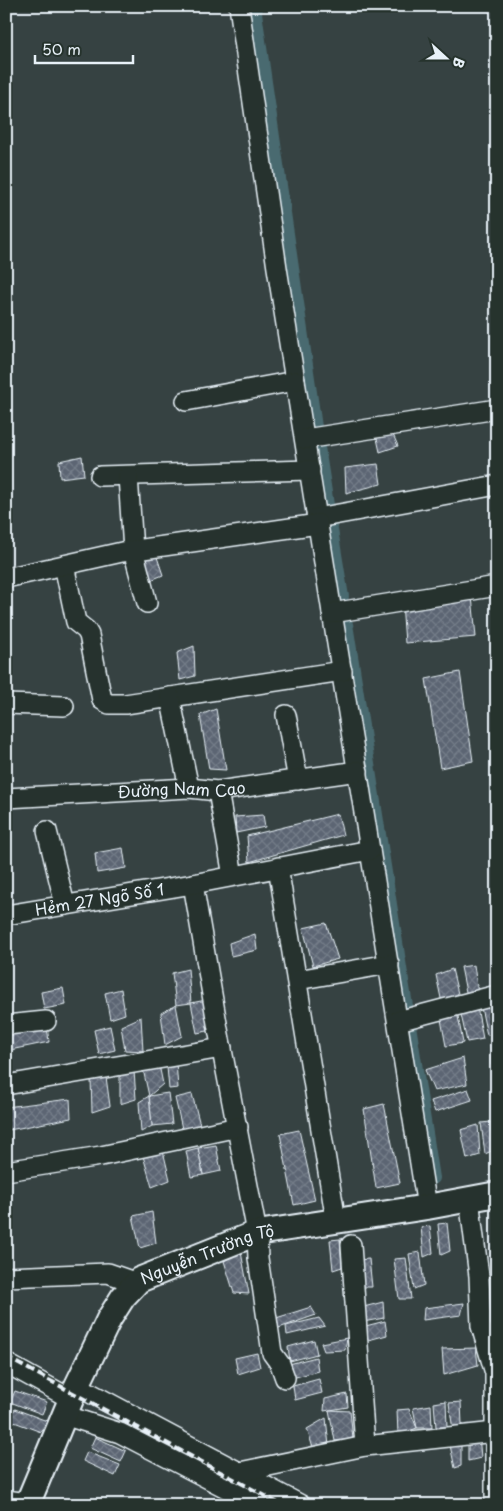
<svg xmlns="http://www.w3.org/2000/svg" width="503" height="1511" viewBox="0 0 503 1511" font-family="'Playpen Sans',sans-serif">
<defs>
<pattern id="building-cross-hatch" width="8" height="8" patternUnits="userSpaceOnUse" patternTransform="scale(1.25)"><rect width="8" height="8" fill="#5c6573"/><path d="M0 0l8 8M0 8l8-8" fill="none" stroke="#737c88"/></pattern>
</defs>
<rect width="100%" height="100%" fill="#364242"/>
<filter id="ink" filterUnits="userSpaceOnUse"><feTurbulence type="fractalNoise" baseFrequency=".02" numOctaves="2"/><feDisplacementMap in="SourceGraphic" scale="10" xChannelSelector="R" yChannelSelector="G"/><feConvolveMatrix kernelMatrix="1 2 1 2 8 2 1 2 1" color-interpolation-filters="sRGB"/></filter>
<g filter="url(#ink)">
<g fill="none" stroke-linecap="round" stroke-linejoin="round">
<!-- canal -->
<g stroke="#4a6b70" stroke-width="14">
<path d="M254 6 315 427"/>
<path d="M318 447 327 505"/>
<path d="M331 530 342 597"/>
<path d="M346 624 433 1178"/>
</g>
</g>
<!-- building -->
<g fill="url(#building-cross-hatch)" stroke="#e8f1f8">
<path d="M391 430 398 446 380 452 376 434Z"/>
<path d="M82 456 84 475 60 478 59 461Z"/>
<path d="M378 464 381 484 346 493 345 468Z"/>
<path d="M156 554 163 575 146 582 140 557Z"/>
<path d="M472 596 476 637 405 643 402 603Z"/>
<path d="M194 646 195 676 180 680 177 653Z"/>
<path d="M460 672 473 761 440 768 426 679Z"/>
<path d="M216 709 226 770 209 769 200 715Z"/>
<path d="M338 814 343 835 249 862 247 836Z"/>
<path d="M263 815 265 827 236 833 235 817Z"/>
<path d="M123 848 126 868 97 873 95 853Z"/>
<path d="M326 923 338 959 313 966 303 928Z"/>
<path d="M255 934 257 950 231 956 229 943Z"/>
<path d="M474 965 478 994 467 997 461 967Z"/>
<path d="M188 969 191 1003 176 1005 172 973Z"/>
<path d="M452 969 459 998 442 1003 436 975Z"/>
<path d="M63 988 66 1005 44 1009 41 992Z"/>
<path d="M121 989 125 1014 110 1019 105 993Z"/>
<path d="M211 999 218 1029 197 1033 191 1003Z"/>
<path d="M497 999V1033L487 1035 480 1003Z"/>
<path d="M176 1005 182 1036 165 1045 161 1013Z"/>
<path d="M477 1007 483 1039 467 1042 460 1010Z"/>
<path d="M457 1011 463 1043 446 1046 440 1014Z"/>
<path d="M141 1017 143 1051 125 1050 121 1026Z"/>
<path d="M47 1026 49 1042 10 1050 6 1035Z"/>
<path d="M110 1026 115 1050 99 1054 94 1030Z"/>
<path d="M497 1036V1064L491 1065 490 1038Z"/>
<path d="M463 1058 467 1084 434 1091 425 1070Z"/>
<path d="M176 1062 178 1088 169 1089 167 1067Z"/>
<path d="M159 1065 163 1084 149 1096 143 1069Z"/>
<path d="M134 1071 136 1099 120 1104V1074Z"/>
<path d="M106 1077 110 1106 92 1112 91 1078Z"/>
<path d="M468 1089 472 1100 435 1112 431 1101Z"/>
<path d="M497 1089V1102L495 1103 490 1091Z"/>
<path d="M168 1093 172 1124 152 1126 149 1096Z"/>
<path d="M192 1094 200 1125 183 1133 175 1098Z"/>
<path d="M149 1096 152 1126 141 1132 139 1102Z"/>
<path d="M70 1099 71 1118 9 1130 6 1119V1107Z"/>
<path d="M384 1104 400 1183 376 1188 364 1109Z"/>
<path d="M491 1122 494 1150 485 1154 481 1123Z"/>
<path d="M478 1125 480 1155 467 1159 461 1130Z"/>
<path d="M299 1130 315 1200 294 1205 280 1134Z"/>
<path d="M216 1145 221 1171 203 1175 198 1148Z"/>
<path d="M198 1148 203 1175 191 1177 186 1151Z"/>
<path d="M163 1151 170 1180 152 1187 143 1156Z"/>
<path d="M152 1212 156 1243 140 1248 133 1216Z"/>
<path d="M447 1223 450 1251 441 1255 438 1224Z"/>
<path d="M430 1226 433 1253 424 1257 421 1227Z"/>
<path d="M349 1238 352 1266 343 1269 340 1239Z"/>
<path d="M340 1239 342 1267 333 1270 330 1240Z"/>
<path d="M241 1252 249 1294 234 1293 224 1261Z"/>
<path d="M420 1252 424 1285 414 1289 409 1254Z"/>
<path d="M406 1258 411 1299H399L394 1259Z"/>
<path d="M369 1259 372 1287H355L357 1260Z"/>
<path d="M383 1302 384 1318 358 1323 356 1309Z"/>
<path d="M464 1303 461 1315 423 1320 424 1308Z"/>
<path d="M311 1307 316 1315 276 1329 273 1319Z"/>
<path d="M319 1318 325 1326 287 1335 286 1326Z"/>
<path d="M385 1321 387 1335 361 1342 358 1328Z"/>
<path d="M347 1338 345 1350 324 1351 321 1343Z"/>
<path d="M314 1340 317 1354 290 1361 288 1347Z"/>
<path d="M476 1348 478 1365 444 1375 442 1349Z"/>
<path d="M257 1353 260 1367 238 1374 235 1358Z"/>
<path d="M316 1357 318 1371 292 1378 289 1364Z"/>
<path d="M319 1379 322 1393 295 1400 293 1386Z"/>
<path d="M15 1391 47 1402 42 1414 10 1402Z"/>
<path d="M347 1394 348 1407 324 1411 325 1399Z"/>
<path d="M446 1401 447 1427H436L434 1403Z"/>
<path d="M461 1402 462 1425 453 1430 449 1403Z"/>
<path d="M431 1405 432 1428H417L413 1408Z"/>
<path d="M15 1409 47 1421 41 1432 9 1420Z"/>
<path d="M409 1409 417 1428 398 1435 397 1410Z"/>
<path d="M329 1410 350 1411 353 1439 335 1441Z"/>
<path d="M326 1418 329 1446 313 1448 307 1429Z"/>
<path d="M479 1435 481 1458 468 1461V1437Z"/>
<path d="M95 1437 126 1451 121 1462 90 1448Z"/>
<path d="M461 1440V1466L455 1468 449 1441Z"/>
<path d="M87 1452 120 1465 115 1476 83 1461Z"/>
</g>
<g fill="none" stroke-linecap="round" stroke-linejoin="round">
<!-- minor casing -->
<g stroke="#e8f1f8" stroke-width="22">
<g id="minor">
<path d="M239 6 277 268 427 1207"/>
<path d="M186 401 295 381"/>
<path d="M305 439 497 409"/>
<path d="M100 476 310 470"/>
<path d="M128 476 133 550 147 603"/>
<path d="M317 518 497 485"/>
<path d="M64 565 76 622 86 630 89 635 102 700 109 704H125L342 671"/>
<path d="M6 578 122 552 318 524"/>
<path d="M332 613 497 586"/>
<path d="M170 697 189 788"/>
<path d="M6 704 64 706"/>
<path d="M286 715 298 780"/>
<path d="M218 791 233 876"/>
<path id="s1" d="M6 798 189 788 218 791 358 771"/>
<path d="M47 831 65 905"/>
<path d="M278 867 336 1221"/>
<path d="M193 884 218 1029 257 1233 258 1258 272 1353 280 1364 285 1378"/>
<path id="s2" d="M6 915 193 884 370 850"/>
<path d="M297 980 389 964"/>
<path d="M398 1021 497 995"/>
<path d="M6 1025 46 1021"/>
<path d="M6 1085 222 1048"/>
<path d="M6 1171 101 1156 238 1127"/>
<path d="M469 1199 479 1276 481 1326 495 1373V1505"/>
<path d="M351 1245 365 1446"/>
<path d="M6 1277 108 1273 134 1282"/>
<path d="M6 1363 71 1399"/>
<path d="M77 1386 301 1505"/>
<path d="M64 1415 120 1433 259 1505"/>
<path d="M240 1472 365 1446 495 1432"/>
<path d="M6 1500 27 1503"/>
</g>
</g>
<!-- major casing -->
<g stroke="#e8f1f8" stroke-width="28">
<g id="major">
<path id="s3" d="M27 1505 74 1392 109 1319 123 1297 139 1280 257 1233 427 1207 497 1194"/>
</g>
</g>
<!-- minor -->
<use href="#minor" stroke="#26332d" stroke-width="19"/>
<!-- major -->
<use href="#major" stroke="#26332d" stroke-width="24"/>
<!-- rail -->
<path stroke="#e8f1f8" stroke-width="4" stroke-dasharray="8 4" stroke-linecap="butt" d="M6 1357 282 1505"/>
</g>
</g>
<g text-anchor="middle" stroke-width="5" stroke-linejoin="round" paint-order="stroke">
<!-- street labels -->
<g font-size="16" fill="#e8f1f8" stroke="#26332d">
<text dy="6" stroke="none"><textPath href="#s1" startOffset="176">Đường Nam Cao</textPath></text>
<text dy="6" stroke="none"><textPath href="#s2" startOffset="95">Hẻm 27 Ngõ Số 1</textPath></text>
<text dy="6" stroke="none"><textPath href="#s3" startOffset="326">Nguyễn Trường Tộ</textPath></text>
</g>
</g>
<!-- margin -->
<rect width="503" height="1511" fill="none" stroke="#26332d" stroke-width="25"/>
<rect x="12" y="12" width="478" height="1486" fill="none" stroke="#e8f1f8" stroke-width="2" filter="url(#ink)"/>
<!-- north arrow -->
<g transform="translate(446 58) rotate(111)" stroke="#26332d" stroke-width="4" paint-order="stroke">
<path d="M0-4L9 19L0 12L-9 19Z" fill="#e8f1f8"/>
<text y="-8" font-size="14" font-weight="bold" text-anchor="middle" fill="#e8f1f8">B</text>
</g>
<!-- scale -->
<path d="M35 55v8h98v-8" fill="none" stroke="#e8f1f8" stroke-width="2.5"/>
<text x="42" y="55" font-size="15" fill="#e8f1f8" stroke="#26332d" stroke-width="4" paint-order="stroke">50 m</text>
</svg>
